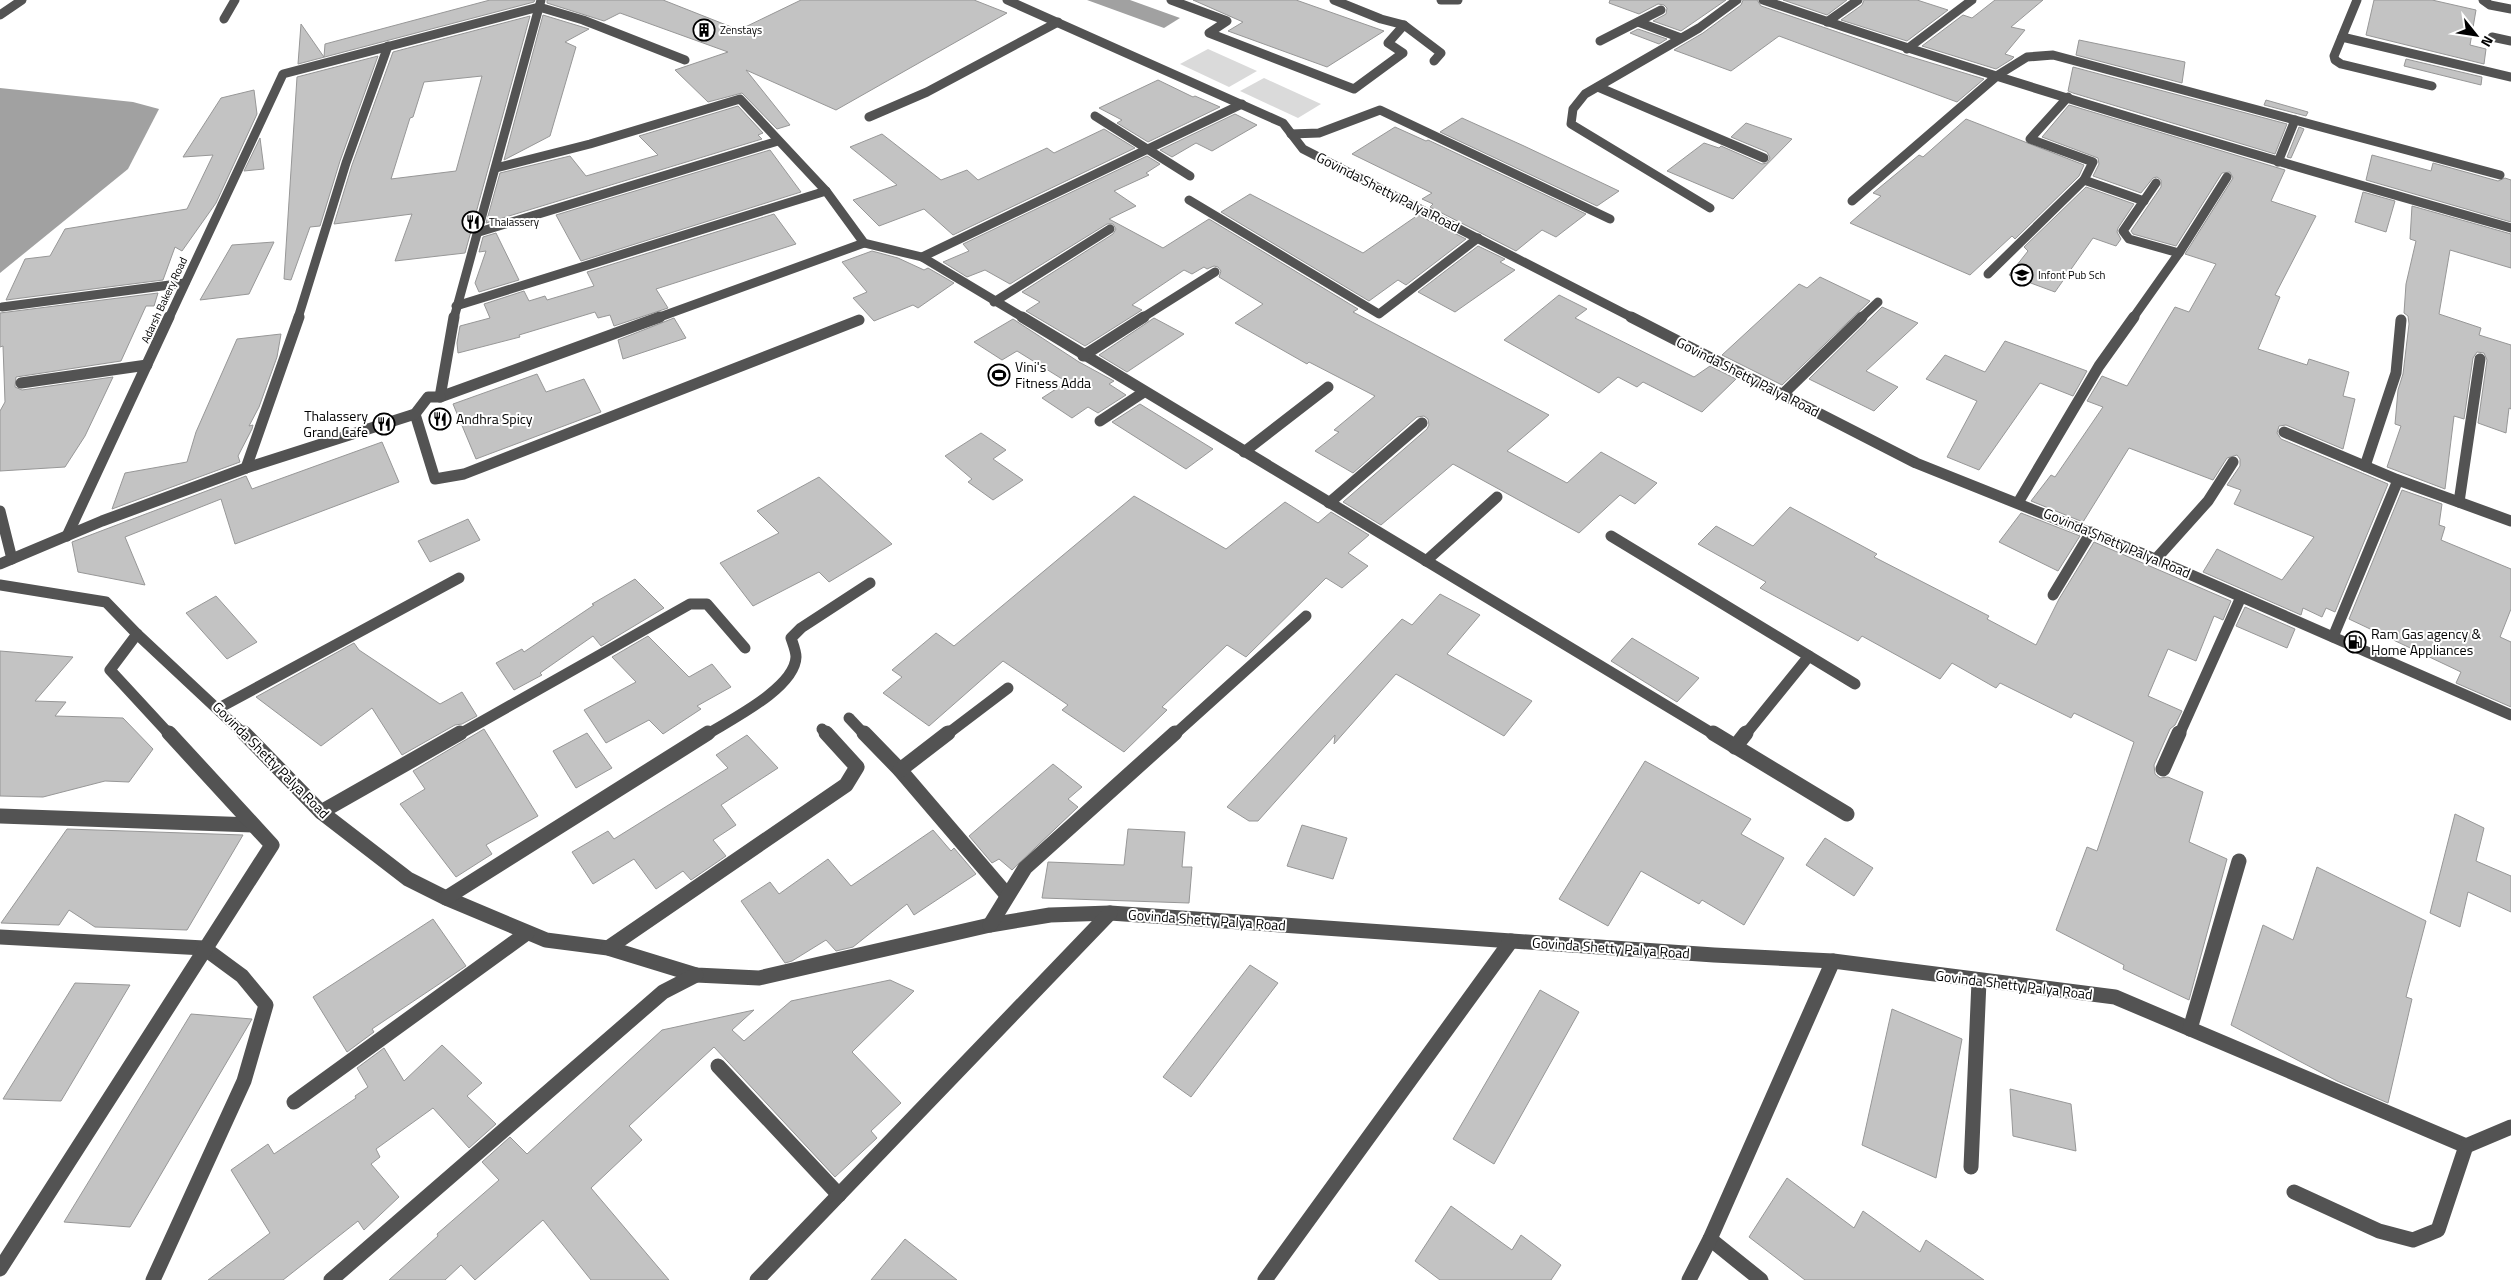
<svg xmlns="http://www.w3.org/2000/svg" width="2511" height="1280" viewBox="0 0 2511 1280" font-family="'Titillium Web',sans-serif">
<rect width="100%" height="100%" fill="#fff"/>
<!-- green -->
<g fill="#dadada">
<path d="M1208 49 1257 71 1229 87 1180 64Z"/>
<path d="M1264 78 1321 104 1298 118 1240 91Z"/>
</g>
<!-- water -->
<g fill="#a1a1a1">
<path d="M1087 0H1130L1180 18 1164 28Z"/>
<path d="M0 88 133 102 159 109 128 169 0 273Z"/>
</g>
<!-- building -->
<g fill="#c3c3c3" stroke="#979797" fill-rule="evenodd">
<path d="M490 0H535L534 2 298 64 301 24 324 57 325 44Z"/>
<path d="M547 0H663L739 30 801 0H974L1007 13 836 110 746 70 790 125 777 129 742 93 708 102 675 70 728 52 620 13 604 21 547 3Z"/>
<path d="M1193 0H1296L1384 31 1327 67 1228 31 1243 22Z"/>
<path d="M1610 0H1726L1681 31 1653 21 1666 14 1667 8 1664 5 1658 4 1639 14 1609 3Z"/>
<path d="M1743 0H1757L1761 6 1905 55 1984 79 1957 102 1779 36 1731 71 1674 50 1703 33 1741 5Z"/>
<path d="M1783 0H1847L1827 15Z"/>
<path d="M1864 0H1917L1948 10 1907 41 1841 20 1862 5Z"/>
<path d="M1995 0H2043L2011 27 2025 30 2005 54 2014 57 2012 59 1996 69 1922 46 1963 15 1972 18Z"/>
<path d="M2374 0H2432L2476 10 2470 45 2486 49 2484 64 2366 35Z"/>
<path d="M543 15 589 29 565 42 576 47 550 136 504 160Z"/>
<path d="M530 16 465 253 395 261 412 214 334 224 352 165 393 52ZM482 76 456 171 391 179 410 118 413 117 424 82Z"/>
<path d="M1638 29 1667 39 1659 44 1630 33Z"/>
<path d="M2079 40 2185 62 2182 83 2076 55Z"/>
<path d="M378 56 340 161 320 226 310 227 291 280 284 279 297 77Z"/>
<path d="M2406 59 2482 77 2481 85 2404 66Z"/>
<path d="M2073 67 2287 124 2275 154 2073 93 2068 91Z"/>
<path d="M1158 80 1193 97 1195 96 1220 107 1148 142 1117 123 1122 120 1099 108Z"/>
<path d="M254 90 257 114 216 203 182 251 175 247 163 280 6 300 25 259 50 256 65 229 187 209 213 155 183 157 221 98Z"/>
<path d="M2266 100 2308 112 2306 116 2264 105Z"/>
<path d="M2069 105 2285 170 2271 201 2316 216 2275 295 2280 297 2258 349 2307 365 2309 359 2349 372 2343 396 2355 399 2343 449 2286 425 2279 426 2277 433 2281 439 2388 484 2335 612 2326 608 2322 617 2303 608 2301 615 2203 572 2217 549 2282 580 2314 537 2234 504 2241 490 2227 485 2240 466V459L2237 455 2227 458 2213 480 2129 448 2083 522 2031 501 2051 475 2055 477 2103 407 2087 401 2102 376 2127 386 2175 307 2189 312 2216 264 2185 254 2233 178 2230 172 2222 173 2176 246 2133 234 2131 231 2161 187V180L2157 177 2153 178 2141 193 2093 176 2099 164 2098 158 2042 137Z"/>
<path d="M738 106 763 133 758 135 762 139 486 223 500 173 570 156 586 176 658 155 639 136Z"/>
<path d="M1235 114 1257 125 1212 151 1196 143 1172 157 1160 150Z"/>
<path d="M1462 118 1524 146 1619 191 1597 206 1440 132Z"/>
<path d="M1966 119 2084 165 2079 176 2015 239 2012 236 1970 275 1850 223 1881 196 1873 193 1919 155 1923 157Z"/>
<path d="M1746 123 1792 139 1733 199 1667 171 1704 143 1719 148 1721 146 1762 164 1767 163 1770 158 1767 152 1731 137Z"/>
<path d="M1395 127 1426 141 1428 140 1586 214 1556 237 1542 230 1516 251 1430 207 1433 204 1422 199 1432 193 1352 154Z"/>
<path d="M2299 127 2304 129 2291 158 2287 157Z"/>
<path d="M1104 129 1135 148 953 235 924 209 879 226 853 200 897 185 850 147 882 134 941 180 967 170 978 180 1047 148 1054 153Z"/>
<path d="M260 138 264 169 244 171Z"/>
<path d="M770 150 801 192 581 261 556 215Z"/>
<path d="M2372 155 2431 171 2433 163 2498 181 2505 178 2511 180V222L2366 180Z"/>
<path d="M1147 156 1160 164 1146 173 1149 175 1114 191 1136 206 1109 219 1163 248 1209 219 1358 309 1353 312 1549 415 1507 451 1567 483 1601 452 1657 483 1635 504 1620 495 1579 533 1453 464 1381 525 1343 502 1427 429 1429 425 1428 419 1424 416 1417 417 1353 473 1315 451 1339 432 1334 430 1375 396 1309 362 1307 364 1235 323 1263 304 1219 277 1221 271 1218 267 1214 266 1207 269 1204 267 1192 274 1184 270 1132 305 1142 310 1085 346 1026 311 1040 302 1022 292 1113 234 1116 229 1113 224H1107L1010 284 985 270 967 277 943 262 969 251 963 244Z"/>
<path d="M2086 187 2134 204 2118 228 2117 232 2121 239 2116 246 2093 238 2055 292 2009 275 2028 251 2024 247Z"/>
<path d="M2363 192 2395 201 2386 232 2355 222Z"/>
<path d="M1250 194 1363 253 1418 215 1466 239 1406 285 1398 280 1369 301 1221 212Z"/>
<path d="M2412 206 2511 234V268L2450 250 2439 314 2481 328 2479 335 2511 345V409L2509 408 2506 433 2478 423 2487 360 2484 353 2477 352 2473 358 2464 419 2454 416 2445 489 2387 467 2401 426 2395 424 2398 390 2403 374 2409 324 2408 316 2404 313 2406 284 2416 241 2410 239Z"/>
<path d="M774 214 796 244 656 289 668 308 614 326 610 315 598 318 595 312 519 335 520 337 458 353 457 343 460 326 490 318 484 304 524 291 529 301 545 296 547 300 594 286 587 272Z"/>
<path d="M496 233 519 280 479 292 475 283 486 251 479 252 483 237Z"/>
<path d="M274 242 249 294 200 300 232 245Z"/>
<path d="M1478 246 1505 259 1500 262 1515 270 1455 312 1418 292Z"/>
<path d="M872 251 898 258 924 270 928 268 954 283 918 308 913 305 874 321 853 298 867 292 842 262Z"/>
<path d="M1820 277 1870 301 1782 385 1722 355 1799 284 1807 288Z"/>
<path d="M158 293 154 306H146L121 361 16 377 15 387 22 390 113 377 85 436 65 467 0 471V411L5 402 3 346 0 347V313Z"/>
<path d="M1559 295 1587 309 1575 318 1694 377 1710 366 1736 379 1702 412 1643 382 1637 387 1618 377 1599 393 1504 340Z"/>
<path d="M1882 307 1918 323 1866 371 1898 387 1874 411 1809 379Z"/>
<path d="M674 318 686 338 623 359 618 340Z"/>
<path d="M1154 318 1184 334 1127 372 1099 355Z"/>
<path d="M1013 319 1079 362 1114 381 1109 384 1126 395 1098 413 1088 407 1072 418 1042 398 1067 382 1017 351 1002 360 974 342Z"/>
<path d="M281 334 277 357 259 407 249 426 253 425 252 429 238 456 240 462 112 509 125 473 187 462 196 432 237 339Z"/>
<path d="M2005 341 2087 371 2073 396 2040 383 1979 470 1947 457 1977 401 1926 379 1945 355 1985 372Z"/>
<path d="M537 374 546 392 584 379 601 412 476 459 453 404Z"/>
<path d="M1140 404 1213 449 1186 469 1112 422Z"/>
<path d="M981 433 1006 450 993 459 1023 480 993 500 968 482 972 479 945 456Z"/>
<path d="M382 442 399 482 235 544 221 499 125 537 145 585 78 572 72 542 246 476 252 489Z"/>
<path d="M819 477 892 544 829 582 819 572 753 606 720 563 779 533 757 511Z"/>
<path d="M2402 490 2442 504 2439 525 2445 527 2441 540 2511 569V609L2500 637 2511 642V707L2456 683 2461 672 2349 619Z"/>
<path d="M1134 496 1226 549 1285 502 1318 523 1331 512 1369 535 1348 553 1368 566 1342 588 1326 578 1246 657 1227 645 1162 707 1167 710 1124 752 1062 710 1068 705 1003 661 929 726 883 693 902 677 892 670 936 633 954 646Z"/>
<path d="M1790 507 1877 554 1874 557 1989 616 1987 619 2036 645 2059 599 2094 542 2231 601 2223 620 2214 616 2196 661 2168 649 2148 696 2182 711 2175 725 2170 729 2154 765 2155 774 2160 778 2168 777 2203 792 2189 842 2227 859 2189 1000 2123 969 2124 965 2056 930 2087 847 2097 851 2134 742 2074 713 2071 718 2000 683 1996 688 1952 663 1940 679 1862 636 1858 641 1760 588 1766 582 1698 544 1716 526 1753 546Z"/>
<path d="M2021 513 2080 536 2058 571 1999 542Z"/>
<path d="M468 519 480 540 430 562 418 541Z"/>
<path d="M635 579 664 608 601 646 593 636 540 673 542 675 514 690 496 663 522 649 524 652 594 605 592 604Z"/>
<path d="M1440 594 1480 615 1447 654 1532 701 1504 736 1396 674 1334 744 1335 735 1258 821H1249L1227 807 1402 619 1412 625Z"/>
<path d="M216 596 257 642 227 659 186 613Z"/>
<path d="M2245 607 2295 629 2287 648 2236 626Z"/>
<path d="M648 636 689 677 712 664 731 687 697 706 701 709 663 734 649 720 606 743 584 710 636 682 612 657Z"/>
<path d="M1632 638 1699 678 1677 702 1611 661Z"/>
<path d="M354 643 359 650 440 704 462 692 477 716 462 724 455 725 402 755 372 708 321 746 256 697Z"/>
<path d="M0 651 73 657 35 701 66 702 55 716 123 718 153 749 129 782 105 781 43 797 0 796Z"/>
<path d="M484 729 538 816 486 845 492 854 456 877 400 804 425 789 413 771Z"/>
<path d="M587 733 612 768 576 788 553 751Z"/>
<path d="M747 735 778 768 721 805 736 825 713 840 726 856 691 880 683 871 656 889 634 859 593 884 572 852 608 831 614 839 728 768 716 755Z"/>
<path d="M1645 761 1751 819 1741 834 1784 858 1744 925 1702 900 1699 904 1641 871 1608 926 1559 899Z"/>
<path d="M1053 764 1082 787 1068 799 1078 807 1012 870 999 859 992 863 969 836Z"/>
<path d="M2455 814 2484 828 2476 861 2511 876V912L2468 892 2460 927 2430 913Z"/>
<path d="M1302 825 1347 838 1333 879 1287 866Z"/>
<path d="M67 829 243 835 187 930 95 927 69 910 59 925 1 923Z"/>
<path d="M1128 829 1185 832 1182 867H1192L1189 903 1042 898 1048 862 1124 865Z"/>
<path d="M933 830 951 851 954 848 976 874 914 915 907 904 853 947 836 951 826 940 792 961 785 963 741 901 770 882 779 894 828 859 851 886Z"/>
<path d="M1825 838 1873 868 1854 896 1806 865Z"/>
<path d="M2317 867 2426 921 2406 997 2412 999 2388 1103 2337 1081 2231 1025 2263 925 2293 940Z"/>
<path d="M433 919 466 966 372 1029 374 1032 347 1052 313 997Z"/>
<path d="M1250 965 1278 983 1191 1097 1163 1077Z"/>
<path d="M890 980 914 991 852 1052 901 1103 871 1131 877 1138 835 1177 714 1047 629 1126 642 1140 591 1188 669 1280H591L543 1220 475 1280 461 1265 445 1280H389L438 1236 437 1234 499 1180 482 1162 510 1137 527 1154 662 1030 754 1010 732 1030 744 1041 791 1001Z"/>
<path d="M75 983 130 985 61 1101 3 1099Z"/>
<path d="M1540 990 1579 1012 1494 1164 1453 1139Z"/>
<path d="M1892 1009 1962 1039 1936 1178 1862 1145Z"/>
<path d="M191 1014 252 1019 130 1227 64 1222Z"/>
<path d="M442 1045 482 1083 467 1096 496 1124 469 1148 433 1108 376 1149 380 1157 371 1164 399 1197 364 1230 358 1221 283 1280H208L270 1233 231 1170 268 1144 274 1154 356 1098 355 1096 368 1087 357 1068 384 1048 404 1081Z"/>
<path d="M2010 1089 2071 1104 2076 1151 2013 1136Z"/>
<path d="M1787 1178 1854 1228 1863 1211 1920 1252 1926 1240 1984 1280H1805L1749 1237Z"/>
<path d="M1451 1206 1512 1250 1521 1235 1561 1265 1551 1280H1440L1415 1261Z"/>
<path d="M905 1239 957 1280H871Z"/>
</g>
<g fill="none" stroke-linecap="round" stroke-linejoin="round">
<!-- minor-far2 -->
<g stroke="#535353" stroke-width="9">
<path d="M1007 0 1283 123 1303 149 1633 318"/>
<path d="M1171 0 1227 21 1209 33 1354 89 1403 53 1388 43 1404 25"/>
<path d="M1334 0 1381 19 1404 25 1441 53 1434 61"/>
<path d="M1441 0H1458"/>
<path d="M1763 0C2010 84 2260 157 2511 228"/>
<path d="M2357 0 2334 56 2335 60 2341 64 2432 86"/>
<path d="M2483 0 2490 5 2511 9"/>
<path d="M0 15 22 0"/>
<path d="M224 19 235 0"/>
<path d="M1638 22 1681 38"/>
<path d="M1827 22 1858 0"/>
<path d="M2342 37 2511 77"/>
<path d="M2492 37 2511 41"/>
<path d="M1600 41 1661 10"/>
<path d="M1907 49 1972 0"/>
<path d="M1598 87 1764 158"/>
<path d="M2068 97 2030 139 2093 162 2084 180 2144 201"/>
<path d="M1095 116 1190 176"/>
<path d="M869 117 927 92 1058 22"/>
<path d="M1291 134 1319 133 1380 110 1610 219"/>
<path d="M2278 162 2295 120"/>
<path d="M496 168 590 144 740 99 826 191 864 243"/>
<path d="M2156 183 2123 231 2129 239 2179 253"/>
<path d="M1189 200 1379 314 1478 238"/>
<path d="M1852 201 1998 75 2027 57 2053 55 2500 175"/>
<path d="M1710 208 1571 124 1573 109 1585 94 1699 28 1737 0"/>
<path d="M479 232 778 141"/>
<path d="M922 257 1242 104"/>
<path d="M1988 274 2084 180"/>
<path d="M994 302 1110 229"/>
<path d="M456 306 826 191"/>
<path d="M2 307 185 283"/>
<path d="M169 318 283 74 539 7 583 20 685 60"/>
<path d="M298 318 346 163 388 46"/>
<path d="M454 318 541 0"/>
<path d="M657 318 864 243 922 257 1024 318"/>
<path d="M1142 318 1215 272"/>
<path d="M1861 318 1878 302"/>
<path d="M2133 318 2179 253 2227 177"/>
</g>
<!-- minor-far1 -->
<g stroke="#535353" stroke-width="11">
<path d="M454 317 440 397 660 317"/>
<path d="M1022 317 1715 735"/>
<path d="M1631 317 1916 463 2141 553 2511 715"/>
<path d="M1083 356 1144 317"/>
<path d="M21 383 147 365"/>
<path d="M1782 395 1862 317"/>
<path d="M415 414 435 479 464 474 859 320"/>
<path d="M1100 421 1144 392"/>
<path d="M2284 432 2398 480 2511 521"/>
<path d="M1244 452 1328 387"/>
<path d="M2365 466 2396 373 2401 320"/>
<path d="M246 468 299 317"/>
<path d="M2019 501 2099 366 2134 317"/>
<path d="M2459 502 2480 359"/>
<path d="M1329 503 1422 423"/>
<path d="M0 511 12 559"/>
<path d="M67 536 169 317"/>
<path d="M1611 536 1855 684"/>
<path d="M2155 560 2208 501 2233 462"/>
<path d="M1426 561 1497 497"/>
<path d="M0 564 102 521 246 468 415 414 428 397H440"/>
<path d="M0 585 106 602 137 634 245 735"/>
<path d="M2053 595 2091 532"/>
<path d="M137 634 110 670 170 735"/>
<path d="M2333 637 2398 480"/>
<path d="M219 708 459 578"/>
<path d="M849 718 865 735"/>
<path d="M822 729 827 735"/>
<path d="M458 735 690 604H707L745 648"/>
<path d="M706 735C730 720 795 688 796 657 796 651 793 644 791 638L801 628 870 583"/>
<path d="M946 735 1008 688"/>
<path d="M1174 735 1306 616"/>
<path d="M1745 735 1809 656"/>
<path d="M2179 735 2241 597"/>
</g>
<!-- minor -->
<g stroke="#535353" stroke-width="15">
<path d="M244 733 321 812 408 879 446 898 546 940 608 948 696 975 759 978 990 925 1050 915 1110 913 1714 955 1833 961 2115 997 2466 1146 2511 1127"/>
<path d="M864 733 900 770 1007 895"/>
<path d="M1713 733 1847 814"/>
<path d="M1735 747 1746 733"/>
<path d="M2163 769 2179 733"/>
<path d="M900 770 948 733"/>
<path d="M321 812 460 733"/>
<path d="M0 816 253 825"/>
<path d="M446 898 708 733"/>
<path d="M990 925 1025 868 1175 733"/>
<path d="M0 937 204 948 242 976 266 1005 244 1081 153 1280"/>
<path d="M608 948 846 785 857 767 826 733"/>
<path d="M2190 1029 2239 861"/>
<path d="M718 1066 839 1195"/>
<path d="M294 1102 527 933"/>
<path d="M1971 1167 1979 981"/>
<path d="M2294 1192 2379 1231 2413 1240 2438 1230 2466 1146"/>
<path d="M1710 1239 1761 1280"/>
<path d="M0 1269 272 845 169 733"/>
<path d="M331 1280 663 992 696 975"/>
<path d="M757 1280 1110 913"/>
<path d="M1265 1280 1511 941"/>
<path d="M1689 1280 1710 1239 1833 961"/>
</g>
</g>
<!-- icons -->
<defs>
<g id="building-ring" transform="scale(1.125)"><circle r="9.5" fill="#fff" stroke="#000" stroke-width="1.5"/><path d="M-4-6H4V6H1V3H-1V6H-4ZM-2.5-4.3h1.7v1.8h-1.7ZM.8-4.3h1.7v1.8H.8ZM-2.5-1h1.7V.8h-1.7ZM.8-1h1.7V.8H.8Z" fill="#000"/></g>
<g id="restaurant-ring" transform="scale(1.125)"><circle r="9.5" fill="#fff" stroke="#000" stroke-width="1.5"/><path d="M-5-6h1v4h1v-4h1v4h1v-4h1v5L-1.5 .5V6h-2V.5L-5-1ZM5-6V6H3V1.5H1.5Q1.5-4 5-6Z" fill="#000"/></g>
<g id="school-ring" transform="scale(1.125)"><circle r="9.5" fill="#fff" stroke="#000" stroke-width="1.5"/><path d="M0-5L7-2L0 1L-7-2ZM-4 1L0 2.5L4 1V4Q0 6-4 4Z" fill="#000"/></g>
<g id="stadium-ring" transform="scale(1.125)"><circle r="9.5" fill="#fff" stroke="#000" stroke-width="1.5"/><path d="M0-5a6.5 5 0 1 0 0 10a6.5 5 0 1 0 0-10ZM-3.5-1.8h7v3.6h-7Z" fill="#000"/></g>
<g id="fuel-ring" transform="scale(1.125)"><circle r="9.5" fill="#fff" stroke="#000" stroke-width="1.5"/><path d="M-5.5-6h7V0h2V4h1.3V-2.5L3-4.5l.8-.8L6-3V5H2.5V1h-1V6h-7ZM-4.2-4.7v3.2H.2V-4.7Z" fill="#000"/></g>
</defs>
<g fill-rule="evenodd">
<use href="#building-ring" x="704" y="30"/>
<use href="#restaurant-ring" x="473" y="222"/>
<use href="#school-ring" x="2022" y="275"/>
<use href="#stadium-ring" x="999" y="375"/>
<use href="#restaurant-ring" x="440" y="419"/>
<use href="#restaurant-ring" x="384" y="424"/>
<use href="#fuel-ring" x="2355" y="642"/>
</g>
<g text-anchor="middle" stroke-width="4" stroke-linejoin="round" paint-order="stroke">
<!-- far-poi labels -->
<g font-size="11" fill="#000" stroke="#fff" text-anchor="start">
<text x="720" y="34">Zenstays</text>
<text x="489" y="226">Thalassery</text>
<text x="2038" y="279">Infont Pub Sch</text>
</g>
<!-- far-street labels -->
<g font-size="11" fill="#000" stroke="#fff">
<text transform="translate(164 300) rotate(-65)" y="4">Adarsh Bakery Road</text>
</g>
<!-- street labels -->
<g font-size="14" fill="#000" stroke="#fff">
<text transform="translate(1388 192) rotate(27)" y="5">Govinda Shetty Palya Road</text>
<text transform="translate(1748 377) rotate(27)" y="5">Govinda Shetty Palya Road</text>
<text transform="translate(2117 543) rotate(23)" y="5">Govinda Shetty Palya Road</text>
<text transform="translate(271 760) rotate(45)" y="5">Govinda Shetty Palya Road</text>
<text transform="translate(1207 920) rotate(4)" y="5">Govinda Shetty Palya Road</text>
<text transform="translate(1611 948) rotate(4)" y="5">Govinda Shetty Palya Road</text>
<text transform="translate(2014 985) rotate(7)" y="5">Govinda Shetty Palya Road</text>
</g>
<!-- poi labels -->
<g font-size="14" fill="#000" stroke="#fff" text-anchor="start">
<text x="1015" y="372">Vini's<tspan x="1015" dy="16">Fitness Adda</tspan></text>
<text x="368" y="421" text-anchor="end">Thalassery<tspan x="368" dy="16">Grand Cafe</tspan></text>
<text x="456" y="424">Andhra Spicy</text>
<text x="2371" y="639">Ram Gas agency &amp;<tspan x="2371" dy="16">Home Appliances</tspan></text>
</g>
</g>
<!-- north arrow -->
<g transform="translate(2476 35) rotate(120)" stroke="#ffffff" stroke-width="4" paint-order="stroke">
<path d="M0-4L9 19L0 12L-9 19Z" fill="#000000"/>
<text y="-8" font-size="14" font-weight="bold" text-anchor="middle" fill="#000000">N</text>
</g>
</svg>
